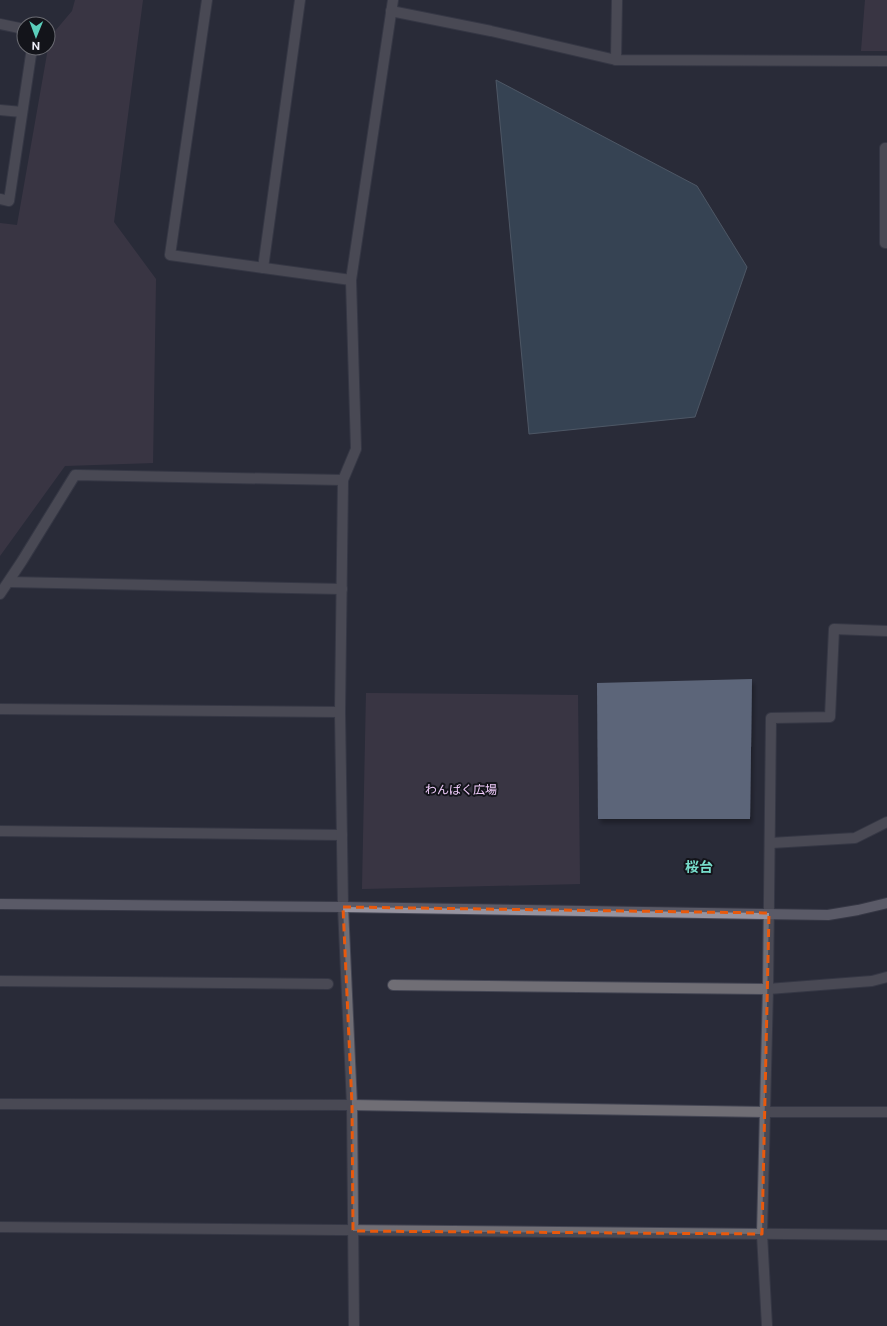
<svg xmlns="http://www.w3.org/2000/svg" width="887" height="1326" viewBox="0 0 887 1326" font-family="'Public Sans','Noto Sans JP',sans-serif">
<defs>
<filter id="shadow"><feDropShadow dx="2.5" dy="4.5" stdDeviation="2" flood-color="#0009"/></filter>
</defs>
<rect width="100%" height="100%" fill="#292b39"/>
<!-- green -->
<g fill="#4d4151">
<path d="M75 0H143L114 222 156 279 153 463 65 466 0 556V223L17 225 50 37 72 11Z"/>
<path d="M865 0H887V51H861Z"/>
<path d="M366 693 578 695 580 884 362 889Z"/>
</g>
<!-- water -->
<path fill="#466174" stroke="#788b9b" d="M496 80 697 186 747 267 695 417 529 434Z"/>
<!-- building -->
<path fill="#9aacc8" filter="url(#shadow)" d="M752 679 750 819H598L597 683Z"/>
<g fill="none" stroke-linecap="round" stroke-linejoin="round">
<!-- street casing -->
<g stroke="#444654" stroke-width="12">
<g id="street">
<path d="M207 0 170 255 351 280"/>
<path d="M391 11 491 31 616 60 887 61"/>
<path d="M0 24 24 29"/>
<path d="M616 60 617 0"/>
<path d="M0 110 22 112"/>
<path d="M887 148H885V243H887"/>
<path d="M0 199 9 201 32 48"/>
<path d="M263 268 300 0"/>
<path d="M9 582 342 589"/>
<path d="M0 594 22 561 75 475 343 480"/>
<path d="M0 709 340 712"/>
<path d="M0 831 342 835"/>
<path d="M771 843 855 838 887 822"/>
<path d="M0 981 328 984"/>
<path d="M393 985 768 989 872 981 887 977"/>
<path d="M0 1104 352 1105 764 1112H887"/>
<path d="M0 1227 887 1235"/>
<path d="M354 1326 352 1105 343 907 340 712 343 480 356 449 351 280 393 0"/>
<path d="M767 1326 762 1234 768 989 771 718 830 717 834 629 887 631"/>
</g>
</g>
<!-- secondary casing -->
<g stroke="#444654" stroke-width="12">
<path id="secondary" d="M0 904 343 907 828 915 858 910 887 903"/>
</g>
<!-- street -->
<use href="#street" stroke="#706e75" stroke-width="10"/>
<!-- secondary -->
<use href="#secondary" stroke="#96939f" stroke-width="10"/>
</g>
<!-- marked area -->
<path d="M0 0H887V1326H0ZM343 907 769 913 762 1234 353 1231 352 1105Z" fill="#292b39" fill-opacity=".55" fill-rule="evenodd"/>
<path fill="none" stroke="#e8590c" stroke-width="3" stroke-dasharray="8 5" stroke-linejoin="round" d="M343 907 769 913 762 1234 353 1231 352 1105Z"/>
<g text-anchor="middle" stroke-width="4" stroke-linejoin="round" paint-order="stroke">
<!-- park labels -->
<g font-size="12" fill="#f2cdfd" stroke="#13141a">
<text x="461" y="794">わんぱく広場</text>
</g>
<!-- quarter labels -->
<g font-size="14" font-weight="bold" fill="#77decc" stroke="#13141a">
<text x="699" y="872">桜台</text>
</g>
</g>
<!-- north arrow -->
<g transform="translate(36 36) rotate(181)"><circle r="19" fill="#13141a" stroke="#6a6b72"/>
<path d="M0-3L7 15L0 10L-7 15Z" fill="#5bcebb"/>
<text y="-6" font-size="11" font-weight="bold" text-anchor="middle" fill="#ecedf7">N</text>
</g>
</svg>
